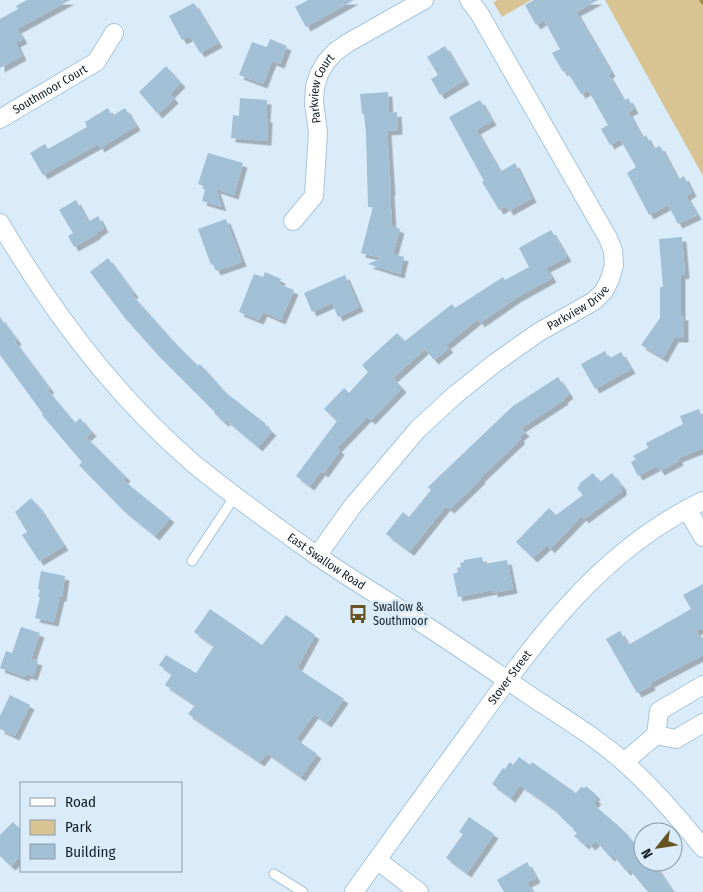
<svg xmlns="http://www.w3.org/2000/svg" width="703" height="892" viewBox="0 0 703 892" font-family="'Fira Sans Condensed',sans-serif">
<defs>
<filter id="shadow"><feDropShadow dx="4.5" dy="4.5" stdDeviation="0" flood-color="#0004"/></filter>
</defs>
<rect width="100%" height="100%" fill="#daecfa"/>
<!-- green -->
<g fill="#d8c493">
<path d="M498 0H531L502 17 493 2Z"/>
<path d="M605 0H703V176Z"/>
</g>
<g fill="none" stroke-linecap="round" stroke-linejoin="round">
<!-- stream -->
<path stroke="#a38a49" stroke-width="5" d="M702 0 703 2"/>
</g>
<!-- building -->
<g fill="#a1bfd5" filter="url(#shadow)">
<path d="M27 0H70L17 29 23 39 16 43 22 56 0 68V19L18 9 16 6Z"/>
<path d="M308 0H354L306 27 295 7Z"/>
<path d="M534 0H598L576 12 611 72 608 74 624 101 628 98 634 109 628 112 642 138 646 135 653 149 660 146 678 180 684 176 692 192 686 196 697 215 678 224 668 205 649 215 627 173 636 167 620 139 610 145 601 129 608 125 588 90 581 94 566 70 563 72 552 53 560 49 544 20 536 25 525 5Z"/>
<path d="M194 3 218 43 200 53 190 36 182 40 169 16Z"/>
<path d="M270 39 287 46 280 64 272 61 263 84 239 75 252 42 267 47Z"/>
<path d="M445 46 465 80 440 95 431 79 438 75 427 57Z"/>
<path d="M166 66 181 83 170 94 174 99 158 114 139 92Z"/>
<path d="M388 92 389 113 397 112 398 130 387 131 391 191H390L392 226 400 229 393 254 404 257 400 274 368 264 382 258 361 253 373 207H368L366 133 364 114H362L360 94Z"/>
<path d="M240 98 267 100 266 118H268L267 141 231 138 233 115 239 116Z"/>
<path d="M480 100 492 121 476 130 500 172 515 163 532 198 509 211 506 206 499 210 482 182 484 181 449 117Z"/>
<path d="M108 108 112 116 125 108 136 126 100 148 98 144 43 175 30 153 45 144 48 149 87 127 85 122Z"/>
<path d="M208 153 243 163 234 195 216 189 222 207 202 201 206 187 198 184Z"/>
<path d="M76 200 88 222 98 216 104 228 96 233 97 234 74 247 68 236 73 233 59 210Z"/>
<path d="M226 219 242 262 216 271 213 264 211 265 198 229Z"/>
<path d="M551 230 567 257 546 268 552 278 516 298 480 323 478 319 446 345 449 348 434 360 425 349 393 378 402 388 371 420 367 417 337 448 340 450 339 452 324 473 321 471 310 486 296 476 337 421 324 409 344 388 349 393 368 372 362 365 397 333 405 341 452 304 455 308 503 277 505 280 529 267 519 248Z"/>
<path d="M682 237 685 274 681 275V316H684V338H674L663 358 641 345 660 318V287H663L659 239Z"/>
<path d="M108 258 134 293 132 295 173 341 198 366 200 364 225 392 266 424 264 425 272 431 258 447 226 420 224 422 214 413 215 412 158 355 125 318 90 272Z"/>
<path d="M265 272 281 279 279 284 294 290 281 320 263 312 259 320 239 312 254 274 263 277Z"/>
<path d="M345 275 359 307 338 317 332 303 312 312 304 293Z"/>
<path d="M0 317 17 340 15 342 50 389 47 390 75 423 80 418 92 432 86 437 126 477 123 480 170 518 155 536 123 510 79 465 82 462 42 415 43 414 0 355Z"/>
<path d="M605 351 609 359 621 352 631 369 595 389 581 364Z"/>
<path d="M558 377 569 394 563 399 564 400 521 428 525 432 519 437 521 439 480 478 481 479 450 509 446 506 410 551H409L386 534 403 512 409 517 431 490 428 487 513 406Z"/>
<path d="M699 409 703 420V448L678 458 679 461 660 471 657 466 638 476 631 462 636 459 633 456 648 448 646 443 683 424 680 416Z"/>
<path d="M593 473 600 482 612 473 622 486V491L584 519 582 516 550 549 547 545 533 558 516 542 549 508 556 515 583 495 577 488 580 485 579 484Z"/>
<path d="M31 498 38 506 64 546 39 561 22 535 27 532 15 512Z"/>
<path d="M482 557 484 564 507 560 513 589 493 593V590L458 597 453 574 458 572 457 568 461 567 460 563 464 562V560Z"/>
<path d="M41 571 65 576 62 597H60L54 622 35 618 40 597H38L40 590 38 589Z"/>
<path d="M703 584V630L702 628 696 631 703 642V655L650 683 651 686 637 693 606 639 620 631 628 645 691 609 683 595Z"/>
<path d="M210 609 262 645 286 615 315 635 297 668 344 699 327 723 314 714 296 739 317 754 301 777 267 753 260 762 188 714 195 705 165 685 172 674 159 665 166 655 196 673 214 646 194 632Z"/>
<path d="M21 627 40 633 31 659 38 661 33 676 26 674 25 677 0 668 6 651 12 653Z"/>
<path d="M10 695 30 705 15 736 0 729V716Z"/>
<path d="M519 757 530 765 532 762 576 793 581 787 585 788 586 786 596 795 594 797 597 800 593 804 622 829 643 854V862H653L673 892H648L629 869 626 871 613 855 610 857 596 841 591 846 587 842 585 845 574 836 577 833 573 830 574 829 557 813 558 812 520 785 511 798 492 784 503 768 505 769 510 762 513 765Z"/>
<path d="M469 817 494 834 467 873 446 858 463 834 459 832Z"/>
<path d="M13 822 21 830V856L11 866 0 856V835Z"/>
<path d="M527 862 536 878 527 883 533 892H504L497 880Z"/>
</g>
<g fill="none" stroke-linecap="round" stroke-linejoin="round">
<!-- lane casing -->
<g stroke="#a7c5dc" stroke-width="11">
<g id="lane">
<path d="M192 561 235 496"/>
<path d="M274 874 303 892"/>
</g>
</g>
<!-- street casing -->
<g stroke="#a7c5dc" stroke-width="20">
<g id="street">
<path id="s1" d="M0 119 96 62 114 33"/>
<path id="s2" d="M293 221 314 196 318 132 314 103 315 87 319 74 326 62 335 52 346 44 424 0"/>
<path id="s3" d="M0 223C52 312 115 396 194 464 233 496 275 526 316 555 349 578 383 598 417 620 456 645 494 671 532 697 564 718 597 738 625 763 654 789 679 818 703 848"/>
<path d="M687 509 703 537"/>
<path id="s4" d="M317 556 352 507 418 429 455 395 495 363 539 332 594 301 604 291 610 279 614 265 613 251 608 238 479 13 469 0"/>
<path d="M656 735 659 711 703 685"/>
<path d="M624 762 656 735 676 739 703 723"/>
<path d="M377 860 419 892"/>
<path id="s5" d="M354 892C391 840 429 788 467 736 533 644 598 551 703 501"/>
</g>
</g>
<!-- lane -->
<use href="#lane" stroke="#fff" stroke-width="9"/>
<!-- street -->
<use href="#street" stroke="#fff" stroke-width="18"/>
</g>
<!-- icons -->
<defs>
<g id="bus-bare" transform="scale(1.5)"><path d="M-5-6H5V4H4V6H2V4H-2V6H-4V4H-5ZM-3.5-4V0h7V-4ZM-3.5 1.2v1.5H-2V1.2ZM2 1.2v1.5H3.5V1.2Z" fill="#665321" stroke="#daecfa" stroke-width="2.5" paint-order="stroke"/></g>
</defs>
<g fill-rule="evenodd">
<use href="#bus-bare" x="358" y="614"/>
</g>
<g text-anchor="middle" stroke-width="5" stroke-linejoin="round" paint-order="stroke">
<!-- street labels -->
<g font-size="12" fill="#141f27" stroke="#daecfa">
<text dy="4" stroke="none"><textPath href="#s2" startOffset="142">Parkview Court</textPath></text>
<text dy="4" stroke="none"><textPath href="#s1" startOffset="58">Southmoor Court</textPath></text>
<text dy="4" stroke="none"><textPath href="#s4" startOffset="364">Parkview Drive</textPath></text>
<text dy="4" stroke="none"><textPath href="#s3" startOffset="475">East Swallow Road</textPath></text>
<text dy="4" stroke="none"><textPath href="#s5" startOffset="265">Stover Street</textPath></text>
</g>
<!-- poi labels -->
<g font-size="12" fill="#141f27" stroke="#daecfa" text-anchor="start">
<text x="373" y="611">Swallow &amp;<tspan x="373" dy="14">Southmoor</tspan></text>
</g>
</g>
<!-- legend -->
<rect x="20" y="782" width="162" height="90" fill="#daecfa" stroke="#8b9aa6"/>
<rect x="30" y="798" width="25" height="8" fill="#ffffff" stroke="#8b9aa6"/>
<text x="65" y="807" font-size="15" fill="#141f27">Road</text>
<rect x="30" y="820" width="25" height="15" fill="#d8c493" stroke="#8b9aa6"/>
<text x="65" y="832" font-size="15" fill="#141f27">Park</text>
<rect x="30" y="844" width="25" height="15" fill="#a1bfd5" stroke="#8b9aa6"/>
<text x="65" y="857" font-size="15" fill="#141f27">Building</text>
<!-- north arrow -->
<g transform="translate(658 847) rotate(240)"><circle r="24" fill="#daecfa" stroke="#8b9aa6"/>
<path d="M0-4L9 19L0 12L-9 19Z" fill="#665321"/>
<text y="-8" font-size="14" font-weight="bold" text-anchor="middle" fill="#141f27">N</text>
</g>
</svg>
